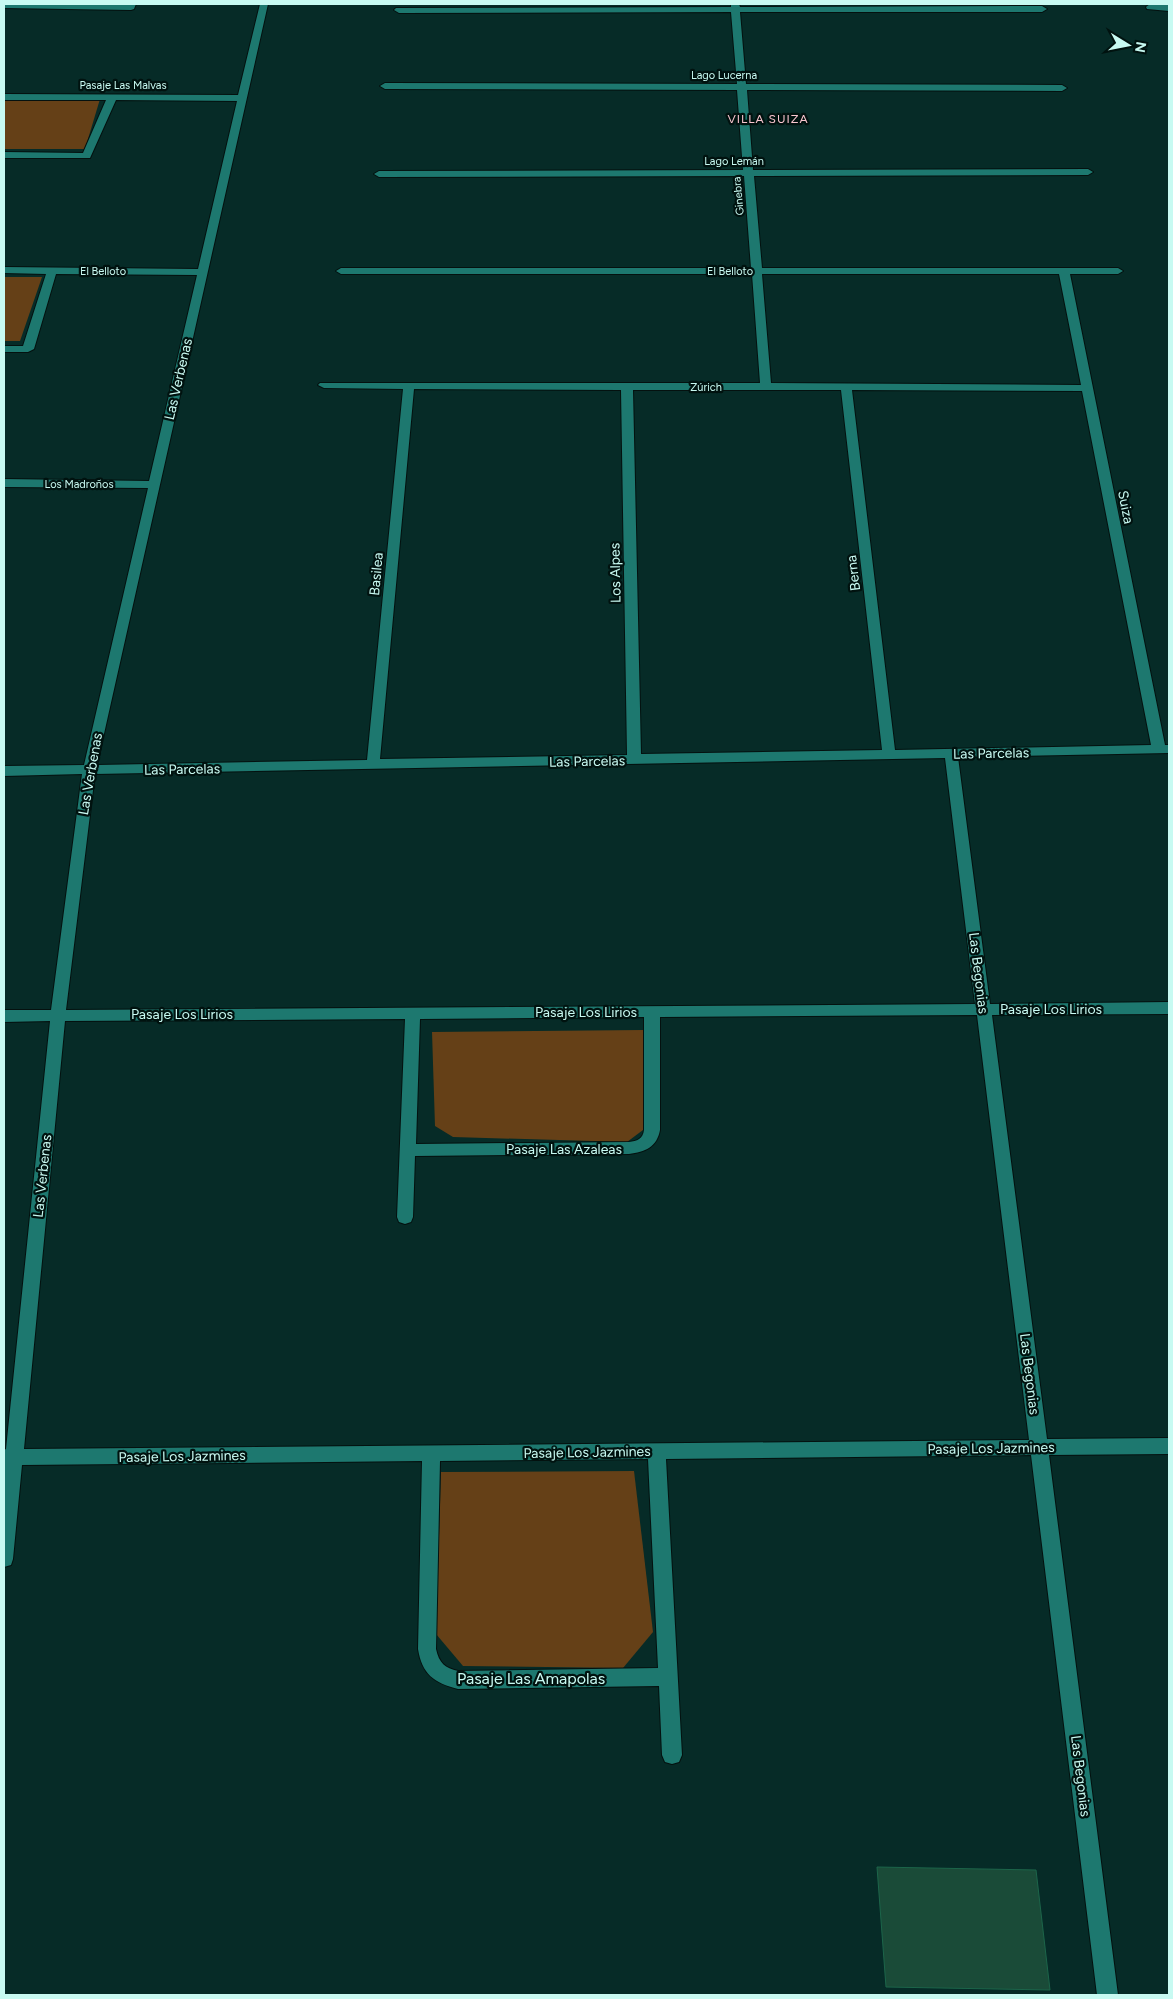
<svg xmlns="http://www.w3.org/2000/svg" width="1173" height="1999" viewBox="0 0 1173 1999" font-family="Figtree,sans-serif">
<rect width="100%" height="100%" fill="#062b27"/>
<!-- green -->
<g fill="#654017">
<path d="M4 99H100L85 149H4Z"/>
<path d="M4 277H42L20 341H4Z"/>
<path d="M643 1030V1130L627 1142 453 1137 435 1126 432 1032Z"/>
<path d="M634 1471 653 1632 623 1668 463 1666 436 1634 441 1472Z"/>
</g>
<!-- building -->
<path fill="#1a4b38" stroke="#1c654a" d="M877 1867 1036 1870 1050 1990 886 1987Z"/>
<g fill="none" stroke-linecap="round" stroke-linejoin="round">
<!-- minor casing -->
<g stroke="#04110f" stroke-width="2">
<g id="minor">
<path d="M4 4H136L134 9 131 10 4 8Z"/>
<path d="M260 4H268L97 765 367 760 403 389 324 388 318 385 320 383H760L752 274H341L336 271 341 268H751L744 176 379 177 374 174 379 171 743 170 737 90 385 89 380 86 385 83 737 84 731 12 399 13 394 10 396 8 731 7V4H739L740 7 1042 6 1047 9 1042 12H740L746 84 1062 85 1067 88 1062 91 747 90 753 170 1088 169 1093 172 1088 175 754 176 762 268H1118L1123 271 1118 274H1070L1165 745H1169V753L958 757 990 1004 1169 1002V1014L992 1015 1047 1439 1169 1438V1454L1049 1455 1118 1995H1097L1031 1455 666 1459 682 1755 679 1762 672 1764 665 1762 662 1755 659 1686 458 1689C434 1683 422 1674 418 1649L422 1461 22 1465 13 1559 11 1565 4 1567V1450L6 1449 50 1021 4 1022V1010H51L82 774 4 776V766L84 765 148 488 4 487V479L149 481 197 275 56 274 34 349 28 352H4V346H23L46 274 4 273V267L198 269 237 101 116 100 90 158H4V152L83 153 106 100H4V94L238 95ZM762 274H1059L1081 385 771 383ZM414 389 621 390 627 755 380 759ZM633 390H841L882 750 641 754ZM852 390 1082 391 1151 745 895 750ZM945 758 975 1004 66 1010 95 774ZM977 1015 1029 1440 24 1449 65 1021 405 1019 397 1217 399 1222 405 1224 411 1222 413 1217 415 1156 629 1154C645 1152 657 1147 660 1130V1017ZM644 1017V1130C643 1139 637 1141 629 1142L416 1144 420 1019ZM648 1459 658 1668 458 1671C445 1668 439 1663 436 1649L440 1461Z"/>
<path d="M1150 4 1169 5V11L1147 9 1146 7Z"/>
</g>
</g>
<!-- minor -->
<use href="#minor" fill="#1d786f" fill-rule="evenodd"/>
</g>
<g text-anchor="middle" stroke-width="4.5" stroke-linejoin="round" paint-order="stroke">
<!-- far-street labels -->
<g font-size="11" fill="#c8faf2" stroke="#00120f">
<text x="724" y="79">Lago Lucerna</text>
<text x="123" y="89">Pasaje Las Malvas</text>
<text x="734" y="165">Lago Lemán</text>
<text transform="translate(738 196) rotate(-95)" y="4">Ginebra</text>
<text x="103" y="275">El Belloto</text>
<text x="730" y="275">El Belloto</text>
<text x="706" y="391">Zúrich</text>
<text x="79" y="488">Los Madroños</text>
</g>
<!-- far-neighbourhood labels -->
<g font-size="12" letter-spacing="1" fill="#f9c6d0" stroke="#00120f">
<text x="768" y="123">VILLA SUIZA</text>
</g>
<!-- street labels -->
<g font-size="14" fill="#c8faf2" stroke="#00120f">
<text transform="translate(178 379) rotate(-77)" y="5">Las Verbenas</text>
<text transform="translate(1126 507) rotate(79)" y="5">Suiza</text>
<text transform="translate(615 573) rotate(-91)" y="5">Los Alpes</text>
<text transform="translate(853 573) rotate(-97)" y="5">Berna</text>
<text transform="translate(376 574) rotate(-85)" y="5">Basilea</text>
<text transform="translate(991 753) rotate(-1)" y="5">Las Parcelas</text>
<text transform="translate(587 761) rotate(-1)" y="5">Las Parcelas</text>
<text transform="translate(182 769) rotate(-1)" y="5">Las Parcelas</text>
<text transform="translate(90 774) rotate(-80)" y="5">Las Verbenas</text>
<text transform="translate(979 973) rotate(83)" y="5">Las Begonias</text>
<text x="1051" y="1014">Pasaje Los Lirios</text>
<text x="586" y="1017">Pasaje Los Lirios</text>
<text x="182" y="1019">Pasaje Los Lirios</text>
<text x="564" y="1154">Pasaje Las Azaleas</text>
<text transform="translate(42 1176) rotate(-84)" y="5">Las Verbenas</text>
<text transform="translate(1030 1374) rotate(83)" y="5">Las Begonias</text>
<text transform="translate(991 1448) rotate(-1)" y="5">Pasaje Los Jazmines</text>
<text transform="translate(587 1452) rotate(-1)" y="5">Pasaje Los Jazmines</text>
<text transform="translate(182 1456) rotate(-1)" y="5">Pasaje Los Jazmines</text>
<text transform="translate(1081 1776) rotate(83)" y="5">Las Begonias</text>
</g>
<!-- near-street labels -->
<g font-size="16" fill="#c8faf2" stroke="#00120f">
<text x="531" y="1684">Pasaje Las Amapolas</text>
</g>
</g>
<!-- border -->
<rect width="1173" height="1999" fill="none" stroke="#c8faf2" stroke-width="10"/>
<!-- north arrow -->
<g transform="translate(1128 45) rotate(100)" stroke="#00120f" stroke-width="4" paint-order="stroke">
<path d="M0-4L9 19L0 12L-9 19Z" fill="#c8faf2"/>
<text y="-8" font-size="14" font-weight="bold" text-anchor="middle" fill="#c8faf2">N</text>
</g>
</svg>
